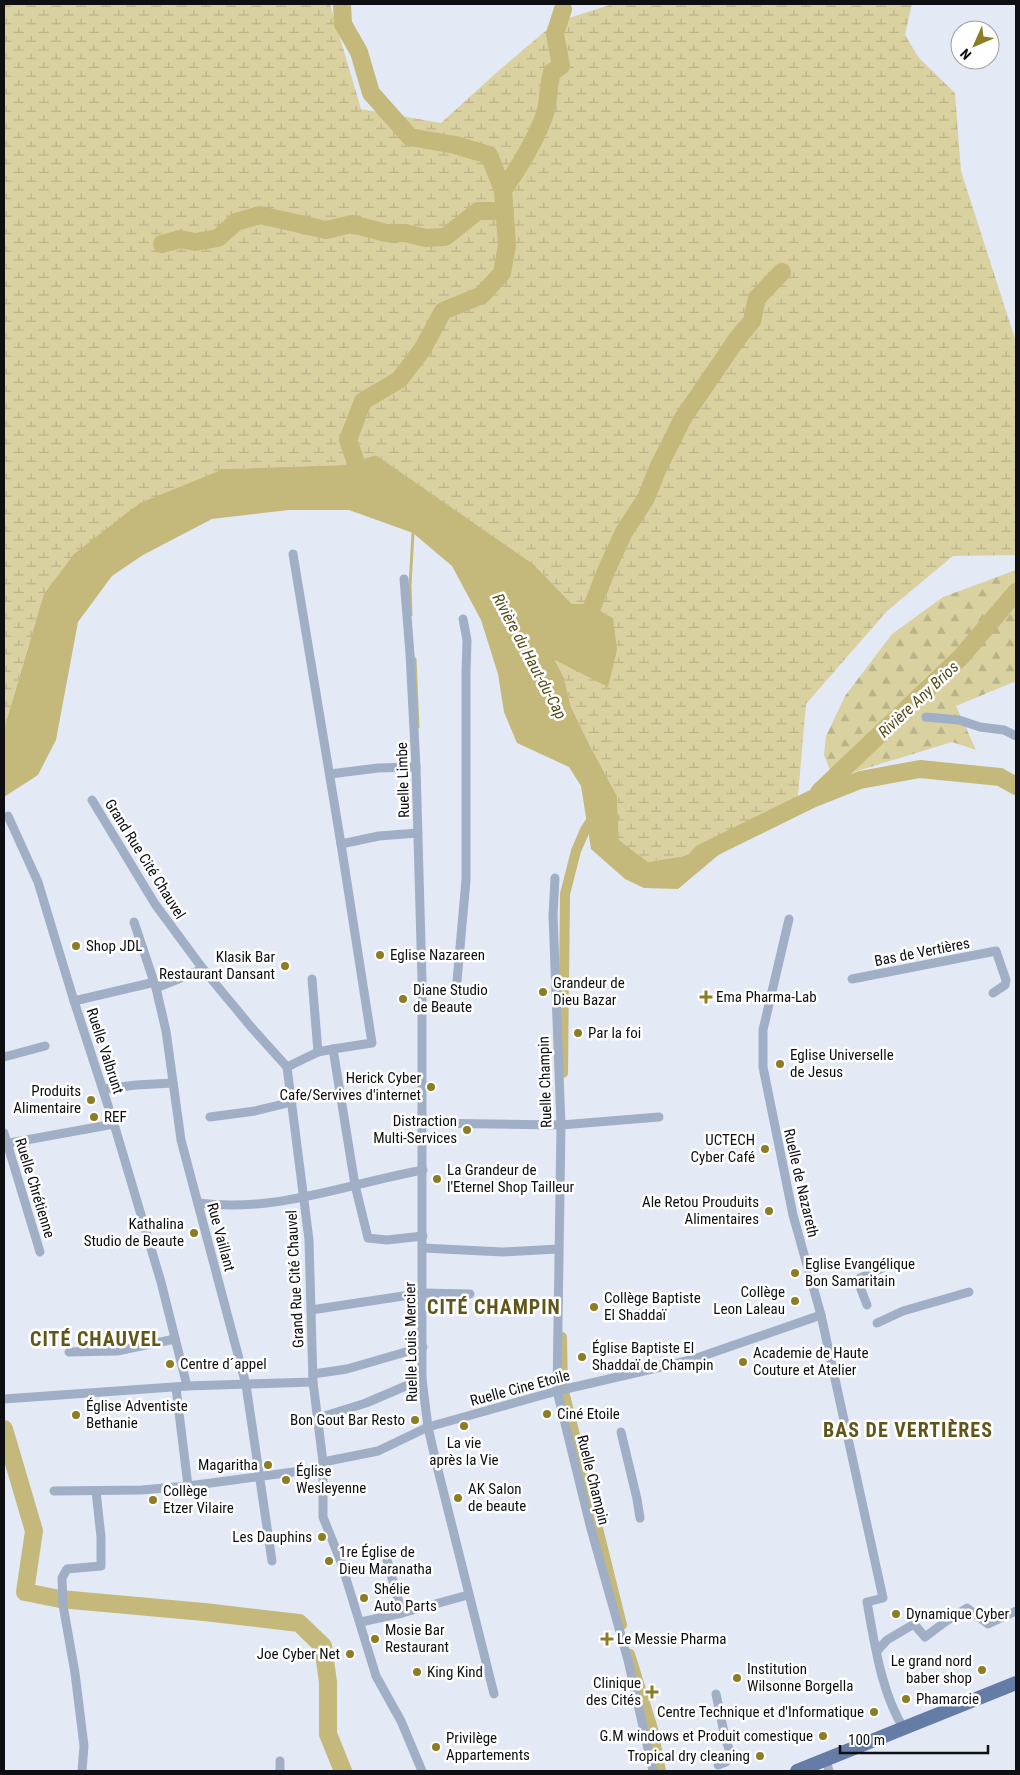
<svg xmlns="http://www.w3.org/2000/svg" width="1020" height="1775" viewBox="0 0 1020 1775" font-family="'Roboto Condensed',sans-serif">
<defs>
<pattern id="forest-firs" width="22" height="20" patternUnits="userSpaceOnUse" patternTransform="scale(1.25)"><rect width="22" height="20" fill="#dad1a0"/><path d="M5 1l3.5 6h-7zM16 11l3.5 6h-7z" fill="#bab289"/></pattern>
<pattern id="wetland-marsh" width="20" height="14" patternUnits="userSpaceOnUse" patternTransform="scale(1.25)"><rect width="20" height="14" fill="#dad1a0"/><path d="M1 5h8M5 5V1M11 12h8M15 12V8" fill="none" stroke="#bab289"/></pattern>
</defs>
<rect width="100%" height="100%" fill="#e3eaf6"/>
<!-- forest -->
<path fill="url(#forest-firs)" d="M1016 570V681L956 706 976 750 952 742 841 776 830 770 824 755 826 736 845 696 892 634 943 597Z"/>
<!-- wetland -->
<path fill="url(#wetland-marsh)" d="M4 4H330L361 109 441 123 496 73 556 22 613 4H912L905 35 919 58 955 93 961 171 1016 342V555L953 556 887 611 806 704 798 796 785 811 684 856 648 862 619 840 617 796 590 746 571 707 564 678 555 659 613 618 588 604H572L533 564 376 455 344 465 224 469 29 644 4 729Z"/>
<!-- water -->
<path fill="#c4b97b" d="M376 455 533 564 572 604H588L613 618 617 650 608 687 555 660 564 678 571 707 590 746 617 796 619 840 648 862 684 856 715 842 722 852 678 889 644 888 625 879 591 849 581 786 569 767 517 743 504 712 498 674 481 620 452 566 413 533 349 510H289L212 519 143 555 112 576 78 622 56 740 38 775 4 797V729L44 594 74 554 140 503 224 469 344 465Z"/>
<g fill="none" stroke-linecap="round" stroke-linejoin="round">
<!-- stream -->
<g stroke="#c4b97b" stroke-width="3">
<path d="M411 615 410 585 413 533"/>
<path d="M415 659 418 727"/>
</g>
<!-- canal -->
<g stroke="#c4b97b" stroke-width="10">
<path d="M563 1073 565 894 576 851 585 830 594 816"/>
<path d="M562 1337 563 1387 622 1625"/>
<path d="M630 1654 653 1729 661 1771"/>
</g>
<!-- river -->
<g stroke="#c4b97b" stroke-width="18">
<path d="M342 4 343 24 359 52 371 93 410 137 455 145 489 155 503 190 507 245 502 273 482 295 443 311 422 350 399 380 363 401 348 440 355 460 358 484"/>
<path d="M503 190C517 171 540 133 546 110 549 98 548 85 552 72L561 66 555 34 563 9"/>
<path d="M162 244 180 239 195 242 218 238 236 222 260 215 326 230 352 224 386 233H405L426 238 445 237 478 211H505"/>
<path d="M584 628 606 571 624 532 646 498 658 468 683 418 737 339 752 321 757 298 782 272"/>
<path d="M819 792 961 657 1016 592"/>
<path d="M698 857 702 853 812 799 860 780 920 769 1000 777 1016 786"/>
<path d="M4 1429 34 1531 25 1592 60 1599 204 1612 299 1623 323 1646 328 1682V1734L343 1771"/>
</g>
<!-- street -->
<g stroke="#a1afc6" stroke-width="9">
<path d="M293 554 341 844 372 1043 333 1049 355 1185 368 1238 387 1240 423 1236"/>
<path d="M404 579 410 654 416 767 422 980V1379L428 1427 435 1458 494 1694"/>
<path d="M926 717 959 720 980 727 1004 730 1016 736"/>
<path d="M330 774 378 768 416 767"/>
<path d="M92 800 155 904 203 969 252 1028 287 1067 309 1240 313 1382 323 1462V1517L341 1562 376 1676 401 1721 422 1771"/>
<path d="M8 816 38 882 74 1001 114 1124 161 1282 187 1386"/>
<path d="M341 844 379 836 418 833"/>
<path d="M555 878 553 915 561 1125 557 1391 591 1529 628 1660 653 1771"/>
<path d="M789 919 763 1030V1067L793 1215 821 1315 883 1598 867 1602C875 1645 881 1692 904 1729"/>
<path d="M134 922 156 988 166 1031 181 1140 246 1385 272 1561"/>
<path d="M312 979 318 1052 333 1049"/>
<path d="M852 979 996 951 1006 980 1005 985 993 993"/>
<path d="M457 981 466 880V673L467 640 463 619"/>
<path d="M156 988 203 969"/>
<path d="M74 1001 155 982"/>
<path d="M4 1057 45 1046"/>
<path d="M287 1067 318 1052"/>
<path d="M103 1089 136 1085 173 1083"/>
<path d="M210 1117 255 1111 292 1102"/>
<path d="M423 1123 561 1125 659 1117"/>
<path d="M4 1133 40 1252"/>
<path d="M4 1144 114 1124"/>
<path d="M198 1203C278 1213 346 1184 423 1170"/>
<path d="M423 1248 503 1252 558 1249"/>
<path d="M867 1305 859 1284 860 1278 887 1266"/>
<path d="M311 1310 423 1293 470 1294"/>
<path d="M877 1323 903 1311 969 1292"/>
<path d="M69 1352 117 1351 175 1339"/>
<path d="M313 1374 347 1369 423 1347"/>
<path d="M176 1388 188 1486"/>
<path d="M4 1399 187 1386 313 1382"/>
<path d="M318 1418 366 1403 422 1379"/>
<path d="M621 1432 637 1499 640 1518"/>
<path d="M323 1462 378 1451 428 1427 557 1391 691 1360 821 1315"/>
<path d="M54 1491 141 1490 188 1486 323 1468"/>
<path d="M387 1560 402 1613"/>
<path d="M361 1622 402 1613 468 1595"/>
<path d="M877 1651 887 1640 914 1624 925 1637 945 1622 967 1608 988 1624 1016 1611"/>
<path d="M716 1694 725 1737 730 1752V1757L726 1762 718 1765"/>
<path d="M826 1759 829 1771"/>
<path d="M82 1771 84 1746 75 1673 63 1605 62 1578 67 1569 101 1566V1537L96 1491"/>
<path d="M280 1771V1761"/>
</g>
<!-- primary -->
<path stroke="#657da6" stroke-width="14" d="M797 1771 1016 1683"/>
</g>
<!-- markers -->
<g fill="#8c7c22" stroke="#fff" stroke-width="2">
<circle cx="76" cy="946" r="5"/>
<circle cx="380" cy="955" r="5"/>
<circle cx="285" cy="966" r="5"/>
<circle cx="543" cy="992" r="5"/>
<path d="M703.5 989.5h5v5h5v5h-5v5h-5v-5h-5v-5h5z"/>
<circle cx="403" cy="999" r="5"/>
<circle cx="578" cy="1033" r="5"/>
<circle cx="780" cy="1064" r="5"/>
<circle cx="431" cy="1087" r="5"/>
<circle cx="91" cy="1100" r="5"/>
<circle cx="94" cy="1117" r="5"/>
<circle cx="467" cy="1130" r="5"/>
<circle cx="765" cy="1149" r="5"/>
<circle cx="437" cy="1179" r="5"/>
<circle cx="769" cy="1211" r="5"/>
<circle cx="194" cy="1233" r="5"/>
<circle cx="795" cy="1273" r="5"/>
<circle cx="795" cy="1301" r="5"/>
<circle cx="594" cy="1307" r="5"/>
<circle cx="582" cy="1357" r="5"/>
<circle cx="743" cy="1362" r="5"/>
<circle cx="170" cy="1364" r="5"/>
<circle cx="547" cy="1414" r="5"/>
<circle cx="76" cy="1415" r="5"/>
<circle cx="415" cy="1420" r="5"/>
<circle cx="464" cy="1426" r="5"/>
<circle cx="268" cy="1465" r="5"/>
<circle cx="286" cy="1480" r="5"/>
<circle cx="458" cy="1498" r="5"/>
<circle cx="153" cy="1500" r="5"/>
<circle cx="322" cy="1537" r="5"/>
<circle cx="329" cy="1561" r="5"/>
<circle cx="364" cy="1598" r="5"/>
<circle cx="896" cy="1614" r="5"/>
<circle cx="375" cy="1639" r="5"/>
<path d="M604.5 1631.5h5v5h5v5h-5v5h-5v-5h-5v-5h5z"/>
<circle cx="350" cy="1654" r="5"/>
<circle cx="982" cy="1670" r="5"/>
<circle cx="417" cy="1672" r="5"/>
<circle cx="737" cy="1678" r="5"/>
<path d="M649.5 1684.5h5v5h5v5h-5v5h-5v-5h-5v-5h5z"/>
<circle cx="906" cy="1699" r="5"/>
<circle cx="874" cy="1712" r="5"/>
<circle cx="823" cy="1736" r="5"/>
<circle cx="436" cy="1747" r="5"/>
<circle cx="760" cy="1756" r="5"/>
</g>
<g text-anchor="middle" stroke-width="5" stroke-linejoin="round" paint-order="stroke">
<!-- street labels -->
<g font-size="15" fill="#0d0f13" stroke="#fff">
<text transform="translate(403 780) rotate(-92)" y="5">Ruelle Limbe</text>
<text transform="translate(145 859) rotate(58)" y="5">Grand Rue Cité Chauvel</text>
<text transform="translate(922 952) rotate(-11)" y="5">Bas de Vertières</text>
<text transform="translate(105 1051) rotate(72)" y="5">Ruelle Valbrunt</text>
<text transform="translate(545 1082) rotate(-92)" y="5">Ruelle Champin</text>
<text transform="translate(801 1183) rotate(77)" y="5">Ruelle de Nazareth</text>
<text transform="translate(35 1188) rotate(73)" y="5">Ruelle Chrétienne</text>
<text transform="translate(221 1237) rotate(75)" y="5">Rue Vaillant</text>
<text transform="translate(295 1279) rotate(-93)" y="5">Grand Rue Cité Chauvel</text>
<text transform="translate(411 1342) rotate(-91)" y="5">Ruelle Louis Mercier</text>
<text transform="translate(520 1388) rotate(-15)" y="5">Ruelle Cine Etoile</text>
<text transform="translate(593 1480) rotate(76)" y="5">Ruelle Champin</text>
</g>
<!-- poi labels -->
<g font-size="15" fill="#0d0f13" stroke="#fff" text-anchor="start">
<text x="86" y="951">Shop JDL</text>
<text x="390" y="960">Eglise Nazareen</text>
<text x="275" y="962" text-anchor="end">Klasik Bar<tspan x="275" dy="17">Restaurant Dansant</tspan></text>
<text x="553" y="988">Grandeur de<tspan x="553" dy="17">Dieu Bazar</tspan></text>
<text x="413" y="995">Diane Studio<tspan x="413" dy="17">de Beaute</tspan></text>
<text x="716" y="1002">Ema Pharma-Lab</text>
<text x="588" y="1038">Par la foi</text>
<text x="790" y="1060">Eglise Universelle<tspan x="790" dy="17">de Jesus</tspan></text>
<text x="421" y="1083" text-anchor="end">Herick Cyber<tspan x="421" dy="17">Cafe/Servives d'internet</tspan></text>
<text x="81" y="1096" text-anchor="end">Produits<tspan x="81" dy="17">Alimentaire</tspan></text>
<text x="104" y="1122">REF</text>
<text x="457" y="1126" text-anchor="end">Distraction<tspan x="457" dy="17">Multi-Services</tspan></text>
<text x="755" y="1145" text-anchor="end">UCTECH<tspan x="755" dy="17">Cyber Café</tspan></text>
<text x="447" y="1175">La Grandeur de<tspan x="447" dy="17">l'Eternel Shop Tailleur</tspan></text>
<text x="759" y="1207" text-anchor="end">Ale Retou Prouduits<tspan x="759" dy="17">Alimentaires</tspan></text>
<text x="184" y="1229" text-anchor="end">Kathalina<tspan x="184" dy="17">Studio de Beaute</tspan></text>
<text x="805" y="1269">Eglise Evangélique<tspan x="805" dy="17">Bon Samaritain</tspan></text>
<text x="785" y="1297" text-anchor="end">Collège<tspan x="785" dy="17">Leon Laleau</tspan></text>
<text x="604" y="1303">Collège Baptiste<tspan x="604" dy="17">El Shaddaï</tspan></text>
<text x="592" y="1353">Église Baptiste El<tspan x="592" dy="17">Shaddaï de Champin</tspan></text>
<text x="753" y="1358">Academie de Haute<tspan x="753" dy="17">Couture et Atelier</tspan></text>
<text x="180" y="1369">Centre d´appel</text>
<text x="86" y="1411">Église Adventiste<tspan x="86" dy="17">Bethanie</tspan></text>
<text x="557" y="1419">Ciné Etoile</text>
<text x="405" y="1425" text-anchor="end">Bon Gout Bar Resto</text>
<text x="464" y="1448" text-anchor="middle">La vie<tspan x="464" dy="17">après la Vie</tspan></text>
<text x="258" y="1470" text-anchor="end">Magaritha</text>
<text x="296" y="1476">Église<tspan x="296" dy="17">Wesleyenne</tspan></text>
<text x="468" y="1494">AK Salon<tspan x="468" dy="17">de beaute</tspan></text>
<text x="163" y="1496">Collège<tspan x="163" dy="17">Etzer Vilaire</tspan></text>
<text x="312" y="1542" text-anchor="end">Les Dauphins</text>
<text x="339" y="1557">1re Église de<tspan x="339" dy="17">Dieu Maranatha</tspan></text>
<text x="374" y="1594">Shélie<tspan x="374" dy="17">Auto Parts</tspan></text>
<text x="906" y="1619">Dynamique Cyber</text>
<text x="385" y="1635">Mosie Bar<tspan x="385" dy="17">Restaurant</tspan></text>
<text x="617" y="1644">Le Messie Pharma</text>
<text x="340" y="1659" text-anchor="end">Joe Cyber Net</text>
<text x="972" y="1666" text-anchor="end">Le grand nord<tspan x="972" dy="17">baber shop</tspan></text>
<text x="747" y="1674">Institution<tspan x="747" dy="17">Wilsonne Borgella</tspan></text>
<text x="427" y="1677">King Kind</text>
<text x="641" y="1688" text-anchor="end">Clinique<tspan x="641" dy="17">des Cités</tspan></text>
<text x="916" y="1704">Phamarcie</text>
<text x="864" y="1717" text-anchor="end">Centre Technique et d'Informatique</text>
<text x="813" y="1741" text-anchor="end">G.M windows et Produit comestique</text>
<text x="446" y="1743">Privilège<tspan x="446" dy="17">Appartements</tspan></text>
<text x="750" y="1761" text-anchor="end">Tropical dry cleaning</text>
</g>
<!-- water labels -->
<g font-size="16" font-style="italic" fill="#554d1d" stroke="#fff">
<text transform="translate(530 656) rotate(62)" y="6">Rivière du Haut-du-Cap</text>
<text transform="translate(918 699) rotate(-43)" y="6">Rivière Any Brios</text>
</g>
<!-- district labels -->
<g font-size="20" font-weight="bold" letter-spacing="1" fill="#61561a" stroke="#fff">
<text x="494" y="1314">CITÉ CHAMPIN</text>
<text x="96" y="1346">CITÉ CHAUVEL</text>
<text x="908" y="1437">BAS DE VERTIÈRES</text>
</g>
</g>
<!-- border -->
<rect width="1020" height="1775" fill="none" stroke="#0d0f13" stroke-width="10"/>
<!-- north arrow -->
<g transform="translate(975 45) rotate(225)"><circle r="24" fill="#ffffff" stroke="#9e9fa1"/>
<path d="M0-4L9 19L0 12L-9 19Z" fill="#8c7c22"/>
<text y="-8" font-size="14" font-weight="bold" text-anchor="middle" fill="#0d0f13">N</text>
</g>
<!-- scale -->
<path d="M840 1745v8h148v-8" fill="none" stroke="#0d0f13" stroke-width="2.5"/>
<text x="848" y="1745" font-size="15" fill="#0d0f13" stroke="#ffffff" stroke-width="4" paint-order="stroke">100 m</text>
</svg>
